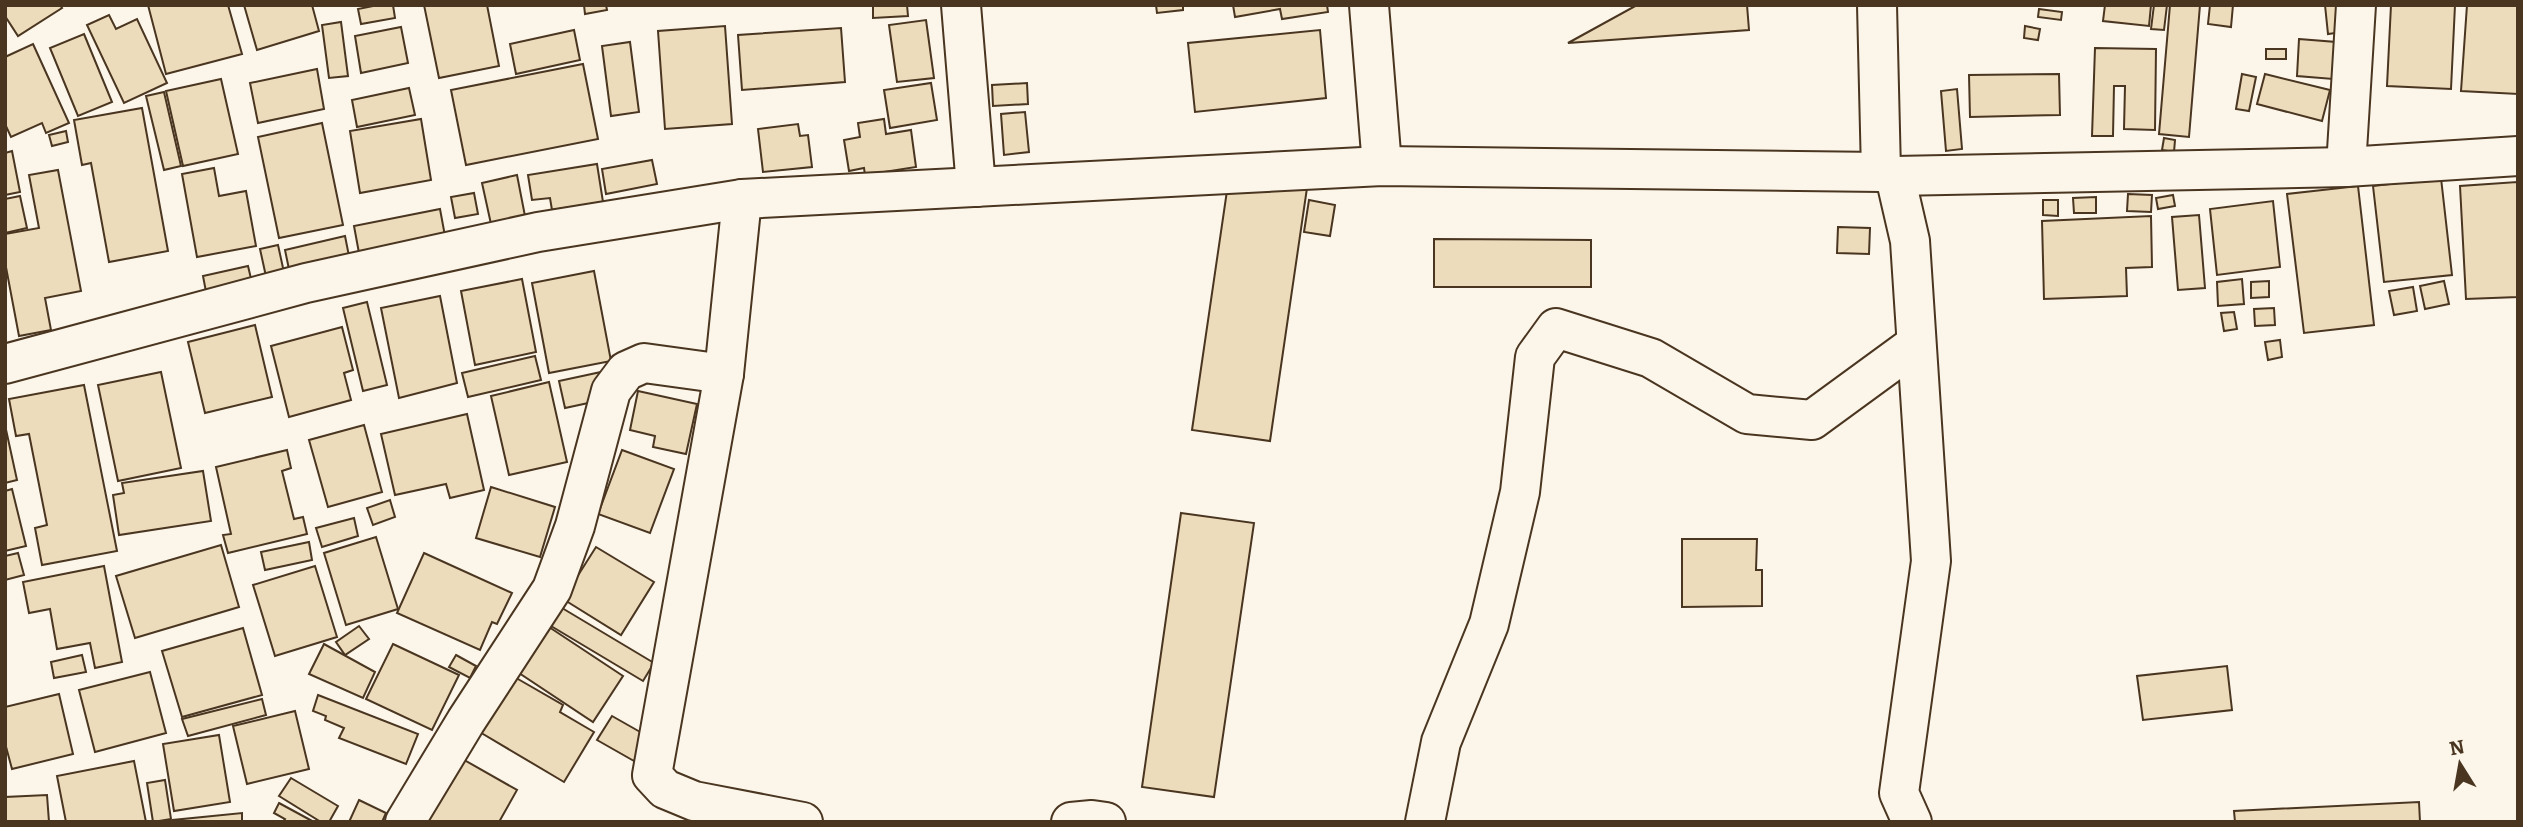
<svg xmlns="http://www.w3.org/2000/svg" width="2523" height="827" viewBox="0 0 2523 827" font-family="Bitter,serif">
<rect width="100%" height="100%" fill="#fbf6e9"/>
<!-- building -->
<g fill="#ecdcbc" stroke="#4a3520" stroke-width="2">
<path d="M5 5H60L62 8 18 36 5 16Z"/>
<path d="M148 5H228L242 54 166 74Z"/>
<path d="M244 5H312L319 31 257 50Z"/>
<path d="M378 5H393L395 18 361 24 358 9Z"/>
<path d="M424 5H487L499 66 439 78Z"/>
<path d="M584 5H606L607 10 585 14Z"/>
<path d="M873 5H907L908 16 873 18Z"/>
<path d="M1156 5H1183V10L1157 13Z"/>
<path d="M1233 5H1327L1328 12 1282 19 1280 9 1235 17Z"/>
<path d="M1637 5H1747L1749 30 1568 43Z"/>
<path d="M2105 5H2151L2149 26 2103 21Z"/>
<path d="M2154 5H2167L2164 30 2151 29Z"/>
<path d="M2170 5H2200L2189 137 2159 134Z"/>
<path d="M2210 5H2233L2231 27 2208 24Z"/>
<path d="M2325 5H2341L2343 32 2328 34Z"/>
<path d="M2391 5H2455L2451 89 2387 86Z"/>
<path d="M2467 5H2518V94L2461 91Z"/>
<path d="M2039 9 2062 12 2061 20 2038 17Z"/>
<path d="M109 15 116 29 137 19 167 83 124 103 87 25Z"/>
<path d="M926 20 934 78 897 82 889 25Z"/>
<path d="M341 22 348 76 329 78 322 25Z"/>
<path d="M725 26 732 124 665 129 658 31Z"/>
<path d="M2025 26 2040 29 2038 40 2024 38Z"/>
<path d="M401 27 408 63 361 73 355 36Z"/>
<path d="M841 28 845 82 742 90 738 35Z"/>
<path d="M574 30 580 60 516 74 510 44Z"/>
<path d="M1320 30 1326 98 1195 112 1188 43Z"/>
<path d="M84 34 112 102 78 116 50 48Z"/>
<path d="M2299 39 2336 42 2333 79 2297 76Z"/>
<path d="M630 42 639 112 611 116 602 46Z"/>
<path d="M33 44 69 123 46 133 42 123 11 137 5 124V57Z"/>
<path d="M2095 48 2156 49 2155 130 2124 129 2125 86H2114L2113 136H2092Z"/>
<rect x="2266" y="49" width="20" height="10"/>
<path d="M583 64 598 139 466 165 451 90Z"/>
<path d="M317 69 324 109 258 123 250 83Z"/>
<path d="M2059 74 2060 115 1970 117 1969 75Z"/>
<path d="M2242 74 2256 77 2249 111 2236 109Z"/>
<path d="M2265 74 2330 90 2322 121 2257 104Z"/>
<path d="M221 79 238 154 183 166 166 91Z"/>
<path d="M931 83 937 120 890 128 884 90Z"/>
<path d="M1027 83 1028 104 993 106 992 85Z"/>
<path d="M409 88 415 115 357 127 352 100Z"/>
<path d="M1957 89 1962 149 1946 151 1941 91Z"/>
<path d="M164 92 181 166 164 170 146 96Z"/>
<path d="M142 108 168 251 109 262 91 163 82 165 74 120Z"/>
<path d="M1025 112 1029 152 1004 155 1001 114Z"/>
<path d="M421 119 431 180 360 193 350 131Z"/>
<path d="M884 119 886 134 911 130 916 167 865 175 864 168 849 171 844 140 860 137 858 123Z"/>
<path d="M322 123 343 225 279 238 258 137Z"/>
<path d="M798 124 800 136 808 135 812 167 763 172 758 129Z"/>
<path d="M66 131 68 142 52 146 49 135Z"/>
<path d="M2164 138 2175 140 2174 152 2162 150Z"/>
<path d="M12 151 20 192 5 195V153Z"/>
<path d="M652 160 657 184 606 194 602 169Z"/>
<path d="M597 164 603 202 552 210 550 198 532 200 528 175Z"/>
<path d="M214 168 219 196 246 191 256 246 197 257 182 174Z"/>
<path d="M58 170 81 291 45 298 51 330 19 336 5 262V234L39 228 29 175Z"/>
<path d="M517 175 525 216 491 224 482 183Z"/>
<path d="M1229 177 1307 188 1270 441 1192 430Z"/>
<path d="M2441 178 2452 275 2384 282 2373 186Z"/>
<path d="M2517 182 2518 297 2466 299 2460 186Z"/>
<path d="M2358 186 2374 325 2304 333 2287 194Z"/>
<path d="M474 193 478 214 455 218 451 197Z"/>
<path d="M2128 194 2152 195 2151 212 2127 211Z"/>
<path d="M2173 195 2175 206 2158 209 2156 198Z"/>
<path d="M20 196 27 228 5 233V199Z"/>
<path d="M2096 197V213H2074L2073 198Z"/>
<path d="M1309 200 1335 205 1330 236 1304 232Z"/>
<path d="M2043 200H2058V216L2043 215Z"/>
<path d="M2273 201 2280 267 2217 275 2210 209Z"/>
<path d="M440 209 445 236 359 253 354 226Z"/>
<path d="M2199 215 2205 288 2178 290 2172 217Z"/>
<path d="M2151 216 2152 267 2126 268 2127 296 2044 299 2042 221Z"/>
<path d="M1838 227 1870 228 1869 254 1837 253Z"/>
<path d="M345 236 350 261 290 274 285 250Z"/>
<path d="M1434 239 1591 240V287H1434Z"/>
<path d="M278 245 285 277 267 281 260 249Z"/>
<path d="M248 266 253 287 207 297 203 276Z"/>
<path d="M594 271 611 361 549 373 532 283Z"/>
<path d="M522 279 536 352 475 365 461 291Z"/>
<path d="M2242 279 2244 304 2218 306 2217 282Z"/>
<path d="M2269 281V297L2251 298V282Z"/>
<path d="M2444 281 2449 304 2425 309 2420 286Z"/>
<path d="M2413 287 2417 311 2394 315 2389 291Z"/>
<path d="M440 296 457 383 399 398 381 308Z"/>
<path d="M367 302 387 385 363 391 343 308Z"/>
<path d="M2274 308 2275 325 2255 326 2254 309Z"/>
<path d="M2234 312 2237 329 2224 331 2221 313Z"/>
<path d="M255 325 272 397 205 413 188 342Z"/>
<path d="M342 327 353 370 344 373 351 400 289 417 271 346Z"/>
<path d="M2280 340 2282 357 2268 360 2265 342Z"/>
<path d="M535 356 541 380 468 397 462 373Z"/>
<path d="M161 372 181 468 118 481 98 385Z"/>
<path d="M601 372 607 399 565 408 559 381Z"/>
<path d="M549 382 567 462 509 475 491 396Z"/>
<path d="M84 385 117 551 42 565 35 528 47 525 29 434 16 436 9 399Z"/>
<path d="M638 391 697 404 686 454 653 447 655 436 630 430Z"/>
<path d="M467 414 484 490 450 498 446 484 395 495 381 434Z"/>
<path d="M5 425 17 480 5 483Z"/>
<path d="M364 425 382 492 328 507 309 440Z"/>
<path d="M287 450 291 468 282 471 294 519 303 517 307 534 228 553 223 535 231 534 216 467Z"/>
<path d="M622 450 674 469 650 533 598 514Z"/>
<path d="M203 471 211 521 119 535 113 495 124 493 122 483Z"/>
<path d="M491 487 555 507 540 557 476 538Z"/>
<path d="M12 489 26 546 5 551V491Z"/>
<path d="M390 500 395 517 373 525 367 508Z"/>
<path d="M1181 513 1254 523 1214 797 1142 787Z"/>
<path d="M354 518 358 536 322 547 316 528Z"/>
<path d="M376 537 398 609 346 625 324 553Z"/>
<path d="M1682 539H1757L1756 570H1762V606L1682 607Z"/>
<path d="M309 542 312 560 265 570 261 552Z"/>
<path d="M221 545 239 607 135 638 116 576Z"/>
<path d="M596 547 654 582 621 635 563 599Z"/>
<path d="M18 553 24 575 5 580V556Z"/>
<path d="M424 553 512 593 497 624 492 622 480 650 397 613Z"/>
<path d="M104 566 122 662 95 668 90 643 57 649 50 609 29 613 23 582Z"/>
<path d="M315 566 337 637 275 656 253 585Z"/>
<path d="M557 605 654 663 643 681 546 623Z"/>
<path d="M359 626 369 639 345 655 336 642Z"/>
<path d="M549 627 623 676 593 722 519 673Z"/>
<path d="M243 628 262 695 182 717 162 651Z"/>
<path d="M324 644 375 672 363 698 309 674Z"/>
<path d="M393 644 459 675 432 730 366 699Z"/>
<path d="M82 655 86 672 54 678 51 662Z"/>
<path d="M456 655 476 666 470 678 449 667Z"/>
<path d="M2227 666 2232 710 2143 720 2137 676Z"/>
<path d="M150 672 166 733 95 752 79 690Z"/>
<path d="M511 675 563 705 560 712 594 732 564 782 478 731Z"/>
<path d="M59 694 73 754 12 769 5 743V707Z"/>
<path d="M318 695 418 734 406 764 339 738 344 728 325 720 326 716 313 711Z"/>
<path d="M262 699 266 715 188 736 182 719Z"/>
<path d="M295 711 309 769 247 784 233 726Z"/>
<path d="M612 716 649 737 634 761 597 740Z"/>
<path d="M219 735 230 802 174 811 163 744Z"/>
<path d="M459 757 517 790 499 822H422Z"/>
<path d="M134 761 146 822H66L57 776Z"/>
<path d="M291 778 338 806 329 822H321L279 796Z"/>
<path d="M165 780 171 819 153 822 147 783Z"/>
<path d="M47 795 49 822H5V797Z"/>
<path d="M359 800 386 813 382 822H349Z"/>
<path d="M2419 802 2420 822H2235L2234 811Z"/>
<path d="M279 803 314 822H283L285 819 274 813Z"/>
<path d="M242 813V822H173V820Z"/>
</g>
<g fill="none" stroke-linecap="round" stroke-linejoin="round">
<!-- minor casing -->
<g stroke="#4a3520" stroke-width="42">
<g id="minor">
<path d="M961 5 976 187"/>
<path d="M1369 5 1382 166"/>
<path d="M1877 5 1881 172"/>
<path d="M2346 167 2356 5"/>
<path d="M1895 176 1910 241 1931 561 1899 793 1912 822"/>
<path d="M742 199 724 374 652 775 665 789 694 801 803 822"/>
<path d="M5 364 306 283 538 232 742 199 1382 166 1881 172 1895 176 2346 167 2518 156"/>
<path d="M405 822 466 721 552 589 575 526 611 391 626 371 644 363 724 374"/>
<path d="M1071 822 1092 820 1106 822"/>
<path d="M1425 822 1441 742 1489 624 1520 492 1535 357 1556 328 1651 358 1747 414 1812 420 1916 344"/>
</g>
</g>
<!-- minor -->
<use href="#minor" stroke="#fbf6e9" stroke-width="38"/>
</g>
<!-- border -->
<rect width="2523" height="827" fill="none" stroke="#4a3520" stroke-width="14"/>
<!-- north arrow -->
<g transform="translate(2460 764) rotate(349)" stroke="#fbf6e9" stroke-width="5" paint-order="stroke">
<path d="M0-5L12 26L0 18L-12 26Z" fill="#4a3520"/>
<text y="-10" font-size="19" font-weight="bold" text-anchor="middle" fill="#4a3520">N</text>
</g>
</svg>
